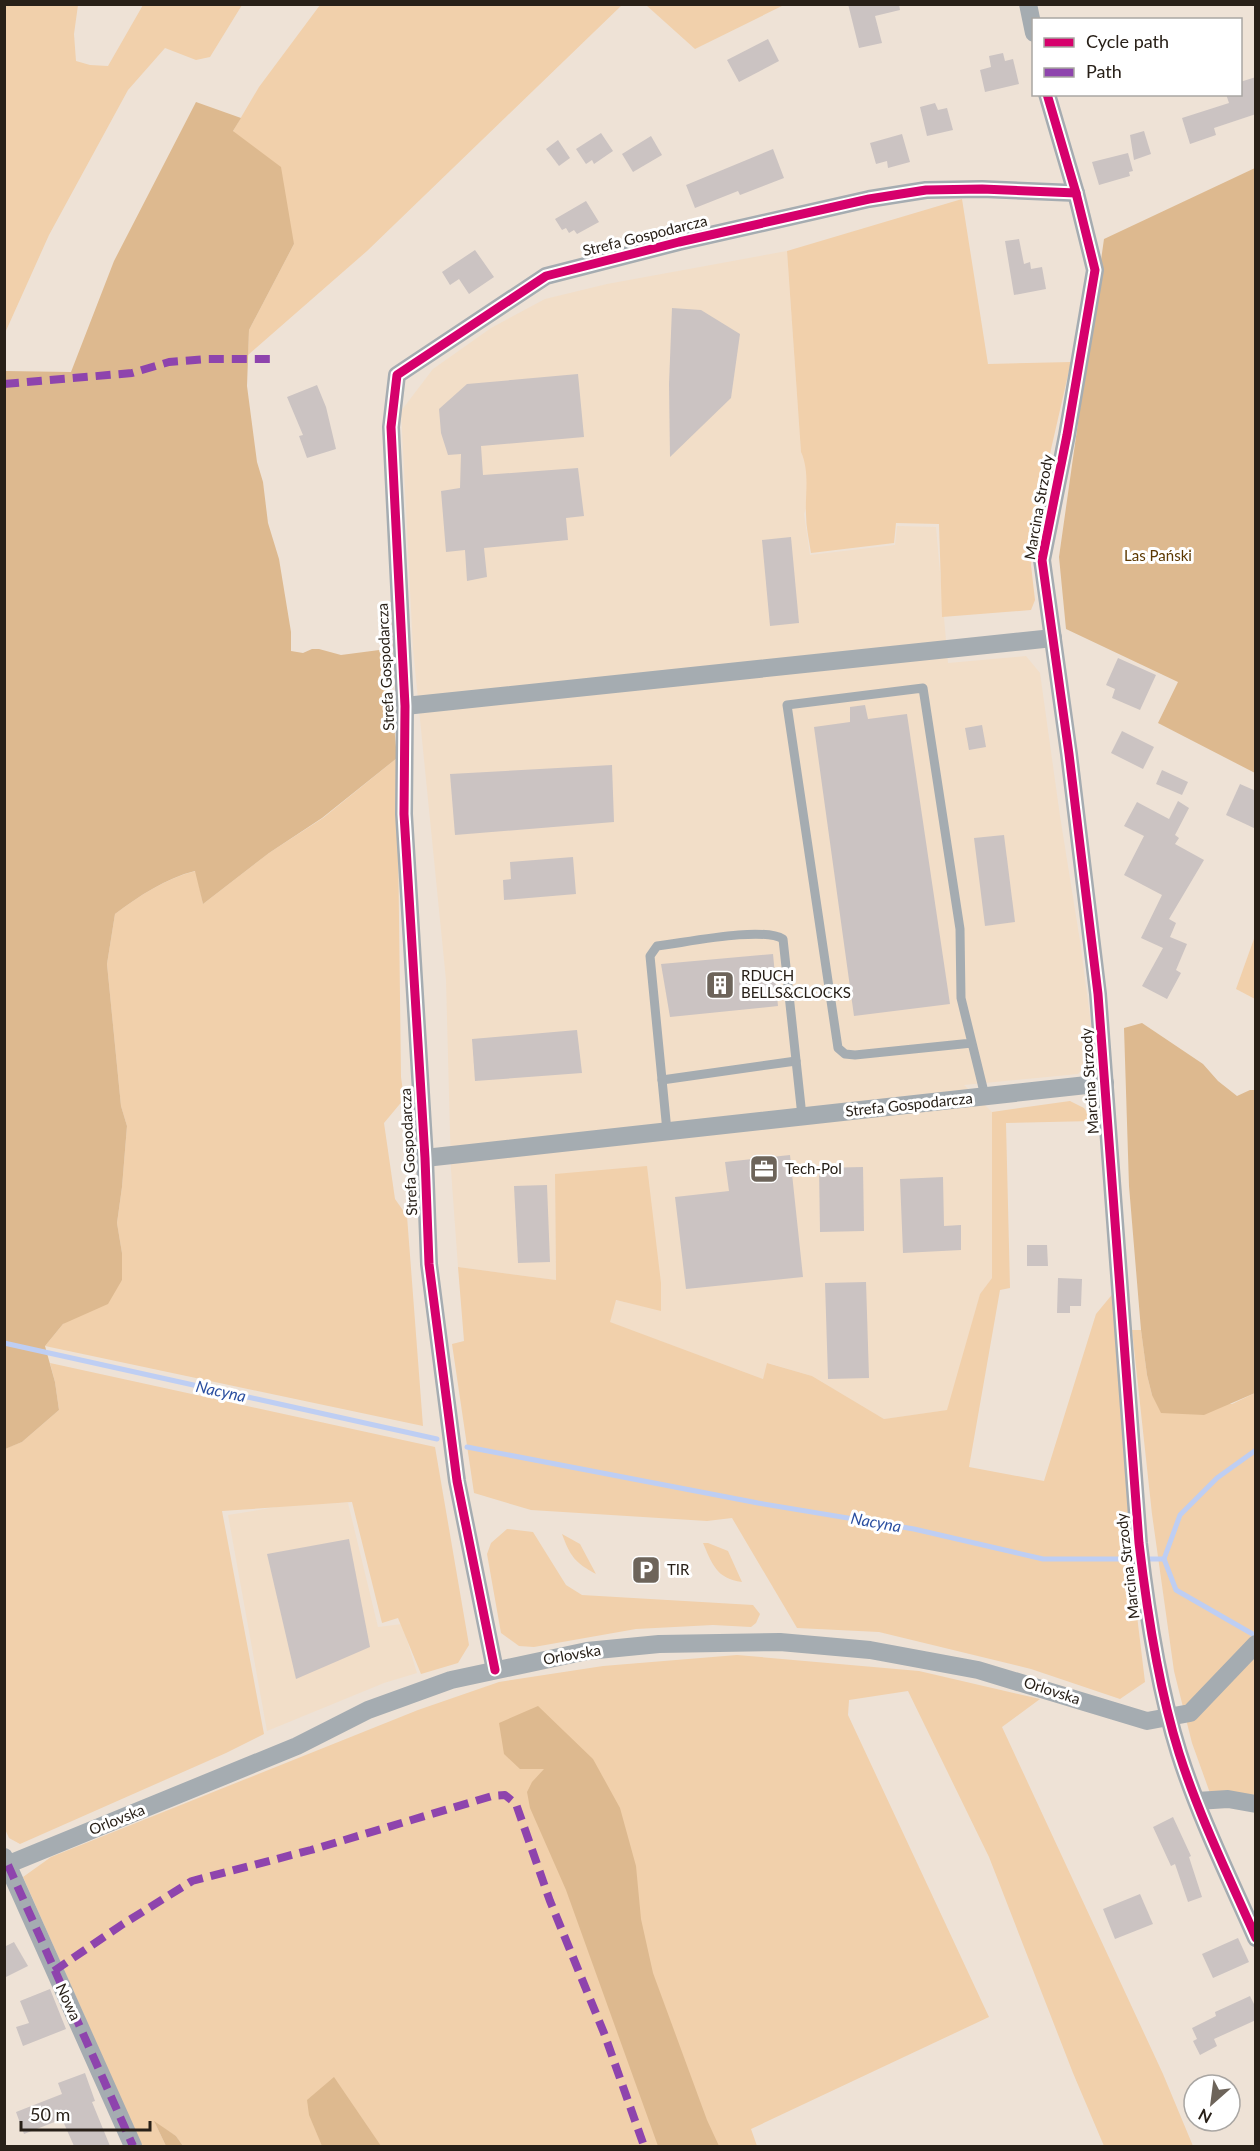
<svg xmlns="http://www.w3.org/2000/svg" width="1260" height="2151" viewBox="0 0 1260 2151" font-family="Lato,sans-serif">
<rect width="100%" height="100%" fill="#eee2d6"/>
<!-- built -->
<g fill="#f2dec8">
<path d="M787 251 801 452 808 471 809 500 804 514 810 555 895 545 897 526 936 527 948 663 1026 656 1040 673 1060 816 1080 941 1095 1054 1078 1074 964 1085 992 1112V1278L980 1294 948 1410 884 1419 812 1376 768 1363 763 1379 609 1322 615 1300 661 1310 555 1174 556 1280 458 1267 451 1170 446 980 413 649 401 411 433 369 491 328 545 299 607 284Z"/>
<path d="M348 1503 378 1627 402 1624 417 1673 384 1683 267 1731 228 1515 295 1504Z"/>
</g>
<!-- green -->
<g fill="#f1d0ab">
<path d="M5 4 78 5 74 34 76 61 90 65 108 66 143 5H242L210 57 196 60 165 48 128 90 49 235 5 333Z"/>
<path d="M514 4 516 6 518 4 622 5 367 251 248 355 249 330 294 244 233 131 259 87 320 5Z"/>
<path d="M786 4 695 49 646 5V4Z"/>
<path d="M962 199 988 364 1071 362 1035 519 1031 565 1035 600 1031 610 942 617 939 524 896 523 894 543 811 553C809 540 806 527 806 514 805 494 810 472 801 452L787 251Z"/>
<path d="M397 758 401 1077 404 1099 384 1123 395 1199 407 1216 423 1426 45 1346 63 1324 122 1280V1253L117 1223 122 1187 127 1126 121 1106 107 964 115 914C139 896 166 878 196 871L203 904 269 853 323 818Z"/>
<path d="M1255 936 1256 999H1255L1236 989Z"/>
<path d="M1070 1101 1084 1108 1093 1121 1006 1123 1010 1288 1000 1290 969 1467 1044 1481 1096 1314 1120 1285 1135 1599 1145 1682 1120 1699 1031 1669 879 1632 797 1628 732 1518 707 1521 531 1510 474 1493 452 1344 464 1341 458 1267 556 1280 555 1174 647 1166 661 1283V1311L616 1300 610 1322 763 1379 767 1363 812 1376 884 1419 947 1410 980 1294 992 1278V1112Z"/>
<path d="M1132 1330H1141L1147 1375 1152 1395 1232 1404 1255 1393V1795L1210 1793 1192 1743 1174 1671 1152 1514Z"/>
<path d="M50 1363 435 1447 469 1645 458 1663 421 1674 398 1618 382 1623 352 1502 222 1511 264 1734 226 1753 20 1844 9 1838 4 1827V1449L22 1442 59 1410 55 1382Z"/>
<path d="M507 1529 533 1532 566 1585 582 1595 753 1605 760 1614 756 1623 751 1627 713 1625 636 1629 534 1647 519 1646 501 1633 487 1554 491 1543Z"/>
<path d="M562 1534 580 1544 596 1574C575 1563 570 1556 562 1534Z"/>
<path d="M703 1543H708L728 1551 742 1582C717 1579 712 1564 703 1543Z"/>
<path d="M737 1655 919 1671 1040 1699 1002 1727 1163 2074 1193 2146H1104L1073 2073 989 1857 908 1691 849 1700 848 1715 989 2017 751 2129 757 2146H183L176 2136 155 2123 166 2146H142L23 1877 51 1857 418 1710 499 1682 603 1666Z"/>
</g>
<!-- forest -->
<g fill="#ddb98f">
<path d="M196 102 241 118 233 131 281 167 294 244 249 330 247 386 257 462 263 482 268 523 279 559 291 632V651L303 653 312 649H319L341 655 387 649 397 758 322 818 269 853 203 904 195 871C166 878 139 896 115 914L107 964 121 1106 127 1126 122 1187 117 1223 122 1253V1280L108 1304 63 1324 45 1346 55 1382 59 1410 22 1442 5 1449V371L71 372 114 261Z"/>
<path d="M1255 168V773L1158 723 1178 682 1066 629 1059 557 1104 239Z"/>
<path d="M1142 1023 1203 1064 1218 1081 1237 1096 1250 1090H1255V1393L1204 1415 1161 1413 1152 1395 1147 1375 1141 1330 1129 1186 1124 1028Z"/>
<path d="M538 1706 593 1759 620 1808 636 1866 641 1919 653 1973 707 2120 719 2146H658L566 1890 530 1808 527 1792 532 1782 544 1769H520L504 1754 499 1723Z"/>
<path d="M334 2077 381 2146H322L309 2115 307 2100Z"/>
<path d="M154 2121 176 2136 183 2146H166Z"/>
</g>
<g fill="none" stroke-linecap="round" stroke-linejoin="round">
<!-- stream -->
<g stroke="#becef3" stroke-width="5">
<path d="M4 1343 437 1439"/>
<path d="M467 1447 758 1503 914 1529 1043 1559H1164"/>
<path d="M1164 1559 1180 1515 1217 1478 1256 1450"/>
<path d="M1164 1559 1176 1590 1256 1636"/>
</g>
</g>
<!-- building -->
<g fill="#cbc3c2">
<path d="M848 4H899L900 10 875 16 882 43 859 48Z"/>
<path d="M768 39 779 61 739 82 727 60Z"/>
<path d="M1003 53 1005 61 1013 59 1019 84 985 92 980 70 991 67 989 56Z"/>
<path d="M1256 77V114L1214 128 1216 135 1190 144 1182 118 1229 103 1226 94H1240V82Z"/>
<path d="M935 103 938 110 947 108 953 130 927 136 920 107Z"/>
<path d="M1144 131 1151 154 1134 160 1130 135Z"/>
<path d="M601 133 613 151 594 164 592 160 586 164 576 149Z"/>
<path d="M902 134 910 162 888 168 887 161 876 164 870 143Z"/>
<path d="M651 136 662 155 633 172 622 154Z"/>
<path d="M558 140 570 158 559 166 546 149Z"/>
<path d="M773 149 784 178 740 195 738 191 695 208 686 185Z"/>
<path d="M1128 153 1133 171 1129 172 1130 176 1099 185 1092 162Z"/>
<path d="M586 201 599 222 577 234 574 230 569 233 566 228 562 230 555 219Z"/>
<path d="M1019 239 1024 264 1030 262 1031 269 1042 267 1046 289 1014 295 1005 241Z"/>
<path d="M475 250 494 277 469 294 459 279 450 285 442 272Z"/>
<path d="M672 308 701 310 740 334 731 398 670 457 669 384Z"/>
<path d="M578 374 584 437 481 446 483 475 578 468 584 516 566 518 568 540 484 548 487 577 467 581 465 550 446 552 441 491 460 488 461 454 448 455 441 433 439 409 467 384Z"/>
<path d="M317 385 326 407 336 449 307 458 299 436 303 435 287 397Z"/>
<path d="M791 537 799 623 770 626 762 540Z"/>
<path d="M1118 658 1156 675 1140 710 1112 698 1115 689 1106 685Z"/>
<path d="M865 705 868 719 907 714 950 1004 854 1016 814 727 850 722V707Z"/>
<path d="M982 725 986 747 969 750 965 728Z"/>
<path d="M1122 731 1154 747 1143 769 1111 753Z"/>
<path d="M612 765 614 822 455 835 450 774Z"/>
<path d="M1162 770 1188 782 1182 795 1156 784Z"/>
<path d="M1240 784 1256 791V829L1226 815Z"/>
<path d="M1178 801 1189 808 1175 835 1179 838 1175 844 1204 860 1169 919 1176 923 1170 937 1187 944 1176 970 1181 973 1167 999 1142 986 1163 948 1141 938 1162 895 1124 875 1144 836 1124 826 1137 802 1169 819Z"/>
<path d="M1004 835 1015 922 985 926 974 838Z"/>
<path d="M573 857 576 894 504 900 503 880 511 879 510 862Z"/>
<path d="M773 954 778 1006 670 1017 661 964Z"/>
<path d="M577 1030 582 1073 475 1081 472 1039Z"/>
<path d="M790 1155 803 1277 686 1289 675 1197 729 1191 725 1162Z"/>
<path d="M863 1167 864 1231 820 1232 819 1168Z"/>
<path d="M943 1177 944 1226 961 1225V1250L903 1253 900 1179Z"/>
<path d="M547 1185 550 1262 518 1263 514 1186Z"/>
<path d="M1027 1245H1047L1048 1266H1027Z"/>
<path d="M1058 1278 1082 1279 1081 1306H1070V1313H1057Z"/>
<path d="M866 1282 869 1378 828 1379 825 1283Z"/>
<path d="M349 1539 370 1647 296 1679 267 1554Z"/>
<path d="M1173 1817 1191 1856 1189 1857 1202 1897 1188 1902 1175 1864 1171 1866 1153 1827Z"/>
<path d="M1140 1894 1153 1924 1115 1939 1103 1909Z"/>
<path d="M1238 1938 1249 1962 1213 1978 1202 1954Z"/>
<path d="M14 1942 28 1966 4 1978V1947Z"/>
<path d="M50 1989 66 2029 23 2046 16 2027 29 2023 20 2001Z"/>
<path d="M1250 1996 1256 2008V2020L1214 2039 1217 2046 1200 2055 1193 2041 1197 2039 1192 2028 1216 2016 1215 2012Z"/>
<path d="M85 2073 95 2101 92 2102 110 2146H74L62 2119 24 2134 16 2112 62 2094 58 2083Z"/>
</g>
<g fill="none" stroke-linecap="round" stroke-linejoin="round">
<!-- lane -->
<g stroke="#a5acb1" stroke-width="9">
<path d="M972 1043 855 1055 845 1054 838 1048 787 705 923 688 960 929 961 998 985 1096"/>
<path d="M662 1080 796 1061"/>
<path d="M667 1131 650 956 657 946C684 943 762 926 783 939L802 1116"/>
</g>
<!-- street -->
<g stroke="#a5acb1" stroke-width="18">
<path d="M1028 4 1034 33"/>
<path d="M1047 94 1076 193 1095 270 1067 435 1042 560 1069 754 1098 994 1139 1543C1147 1612 1158 1686 1179 1753 1199 1816 1229 1877 1256 1938"/>
<path d="M405 706 1053 638"/>
<path d="M425 1158 1105 1083"/>
<path d="M495 1670 457 1481 429 1264 425 1158 404 814 405 706 391 427 397 375 546 276 679 242 869 199 926 190 982 189 1076 193"/>
<path d="M1197 1801 1228 1799 1256 1804"/>
<path d="M4 1857 133 2146"/>
<path d="M4 1866 297 1746 368 1710 451 1680 587 1651 659 1644 780 1642 870 1650 978 1670 1147 1721 1190 1713 1256 1644"/>
</g>
<!-- quiet -->
<g stroke="#8e44ad" stroke-width="8" stroke-dasharray="15 8" stroke-linecap="butt">
<path d="M4 384 132 373 169 362 207 359H270"/>
<path d="M8 1865 133 2146"/>
<path d="M54 1971 123 1924 192 1881 311 1850 492 1796 505 1795 516 1804 550 1901 604 2033 644 2146"/>
</g>
<!-- cycleway casing -->
<g stroke="#fff" stroke-width="13">
<g id="cycleway">
<path d="M1047 94 1076 193 1095 270 1067 435 1042 560 1069 754 1098 994 1139 1543C1147 1612 1158 1686 1179 1753 1199 1816 1229 1877 1256 1938"/>
<path d="M495 1670 457 1481 429 1264 425 1158 404 814 405 706 391 427 397 375 546 276 679 242 869 199 926 190 982 189 1076 193"/>
</g>
</g>
<!-- cycleway -->
<use href="#cycleway" stroke="#d6006c" stroke-width="9"/>
</g>
<!-- icons -->
<defs>
<g id="building-square" transform="scale(1.5)"><rect x="-9" y="-9" width="18" height="18" rx="4" fill="#6d645a" stroke="#fff"/><path d="M-4-6H4V6H1V3H-1V6H-4ZM-2.5-4.3h1.7v1.8h-1.7ZM.8-4.3h1.7v1.8H.8ZM-2.5-1h1.7V.8h-1.7ZM.8-1h1.7V.8H.8Z" fill="#fff"/></g>
<g id="office-square" transform="scale(1.5)"><rect x="-9" y="-9" width="18" height="18" rx="4" fill="#6d645a" stroke="#fff"/><path d="M-6-3h4V-5.5h4V-3h4V5H-6ZM-1-4.5V-3h2v-1.5ZM-6 0V1H6V0Z" fill="#fff"/></g>
<g id="parking-square" transform="scale(1.5)"><rect x="-9" y="-9" width="18" height="18" rx="4" fill="#6d645a" stroke="#fff"/><path d="M-3.5-5.5H1a3.5 3.5 0 0 1 0 7H-1V5.5H-3.5ZM-1-3.4V-.6H.8a1.4 1.4 0 0 0 0-2.8Z" fill="#fff"/></g>
</defs>
<g fill-rule="evenodd">
<use href="#building-square" x="720" y="985"/>
<use href="#office-square" x="764" y="1169"/>
<use href="#parking-square" x="646" y="1570"/>
</g>
<g text-anchor="middle" stroke-width="6" stroke-linejoin="round" paint-order="stroke">
<!-- street labels -->
<g font-size="15" fill="#282018" stroke="#fff">
<text transform="translate(645 236) rotate(-14)" y="5">Strefa Gospodarcza</text>
<text transform="translate(1039 507) rotate(-80)" y="5">Marcina Strzody</text>
<text transform="translate(386 667) rotate(-93)" y="5">Strefa Gospodarcza</text>
<text transform="translate(1090 1081) rotate(-94)" y="5">Marcina Strzody</text>
<text transform="translate(909 1105) rotate(-6)" y="5">Strefa Gospodarcza</text>
<text transform="translate(409 1152) rotate(-93)" y="5">Strefa Gospodarcza</text>
<text transform="translate(1128 1566) rotate(-97)" y="5">Marcina Strzody</text>
<text transform="translate(572 1655) rotate(-10)" y="5">Orlovska</text>
<text transform="translate(1052 1691) rotate(18)" y="5">Orlovska</text>
<text transform="translate(117 1820) rotate(-22)" y="5">Orlovska</text>
<text transform="translate(68 2002) rotate(65)" y="5">Nowa</text>
</g>
<!-- park labels -->
<g font-size="15" fill="#5c3800" stroke="#fff">
<text x="1158" y="561">Las Pański</text>
</g>
<!-- poi labels -->
<g font-size="15" fill="#282018" stroke="#fff" text-anchor="start">
<text x="741" y="981">RDUCH<tspan x="741" dy="17">BELLS&amp;CLOCKS</tspan></text>
<text x="785" y="1174">Tech-Pol</text>
<text x="667" y="1575">TIR</text>
</g>
<!-- water labels -->
<g font-size="16" font-style="italic" fill="#2b4fa0" stroke="#fff">
<text transform="translate(221 1391) rotate(12)" y="6">Nacyna</text>
<text transform="translate(876 1522) rotate(10)" y="6">Nacyna</text>
</g>
</g>
<!-- border -->
<rect width="1260" height="2151" fill="none" stroke="#282018" stroke-width="12"/>
<!-- legend -->
<rect x="1032" y="18" width="210" height="78" fill="#ffffff" stroke="#a9a6a3" stroke-width="1.5"/>
<rect x="1044" y="38" width="30" height="9" fill="#d6006c" stroke="#a9a6a3" stroke-width="1.5"/>
<text x="1086" y="48" font-size="18" fill="#282018">Cycle path</text>
<rect x="1044" y="68" width="30" height="9" fill="#8e44ad" stroke="#a9a6a3" stroke-width="1.5"/>
<text x="1086" y="78" font-size="18" fill="#282018">Path</text>
<!-- north arrow -->
<g transform="translate(1212 2103) rotate(208)"><circle r="28" fill="#ffffff" stroke="#a9a6a3" stroke-width="1.5"/>
<path d="M0-4.5L10 22L0 15L-10 22Z" fill="#6d645a"/>
<text y="-9" font-size="16" font-weight="bold" text-anchor="middle" fill="#282018">N</text>
</g>
<!-- scale -->
<path d="M21 2121v9h129v-9" fill="none" stroke="#282018" stroke-width="3"/>
<text x="30" y="2121" font-size="18" fill="#282018" stroke="#ffffff" stroke-width="4.5" paint-order="stroke">50 m</text>
</svg>
